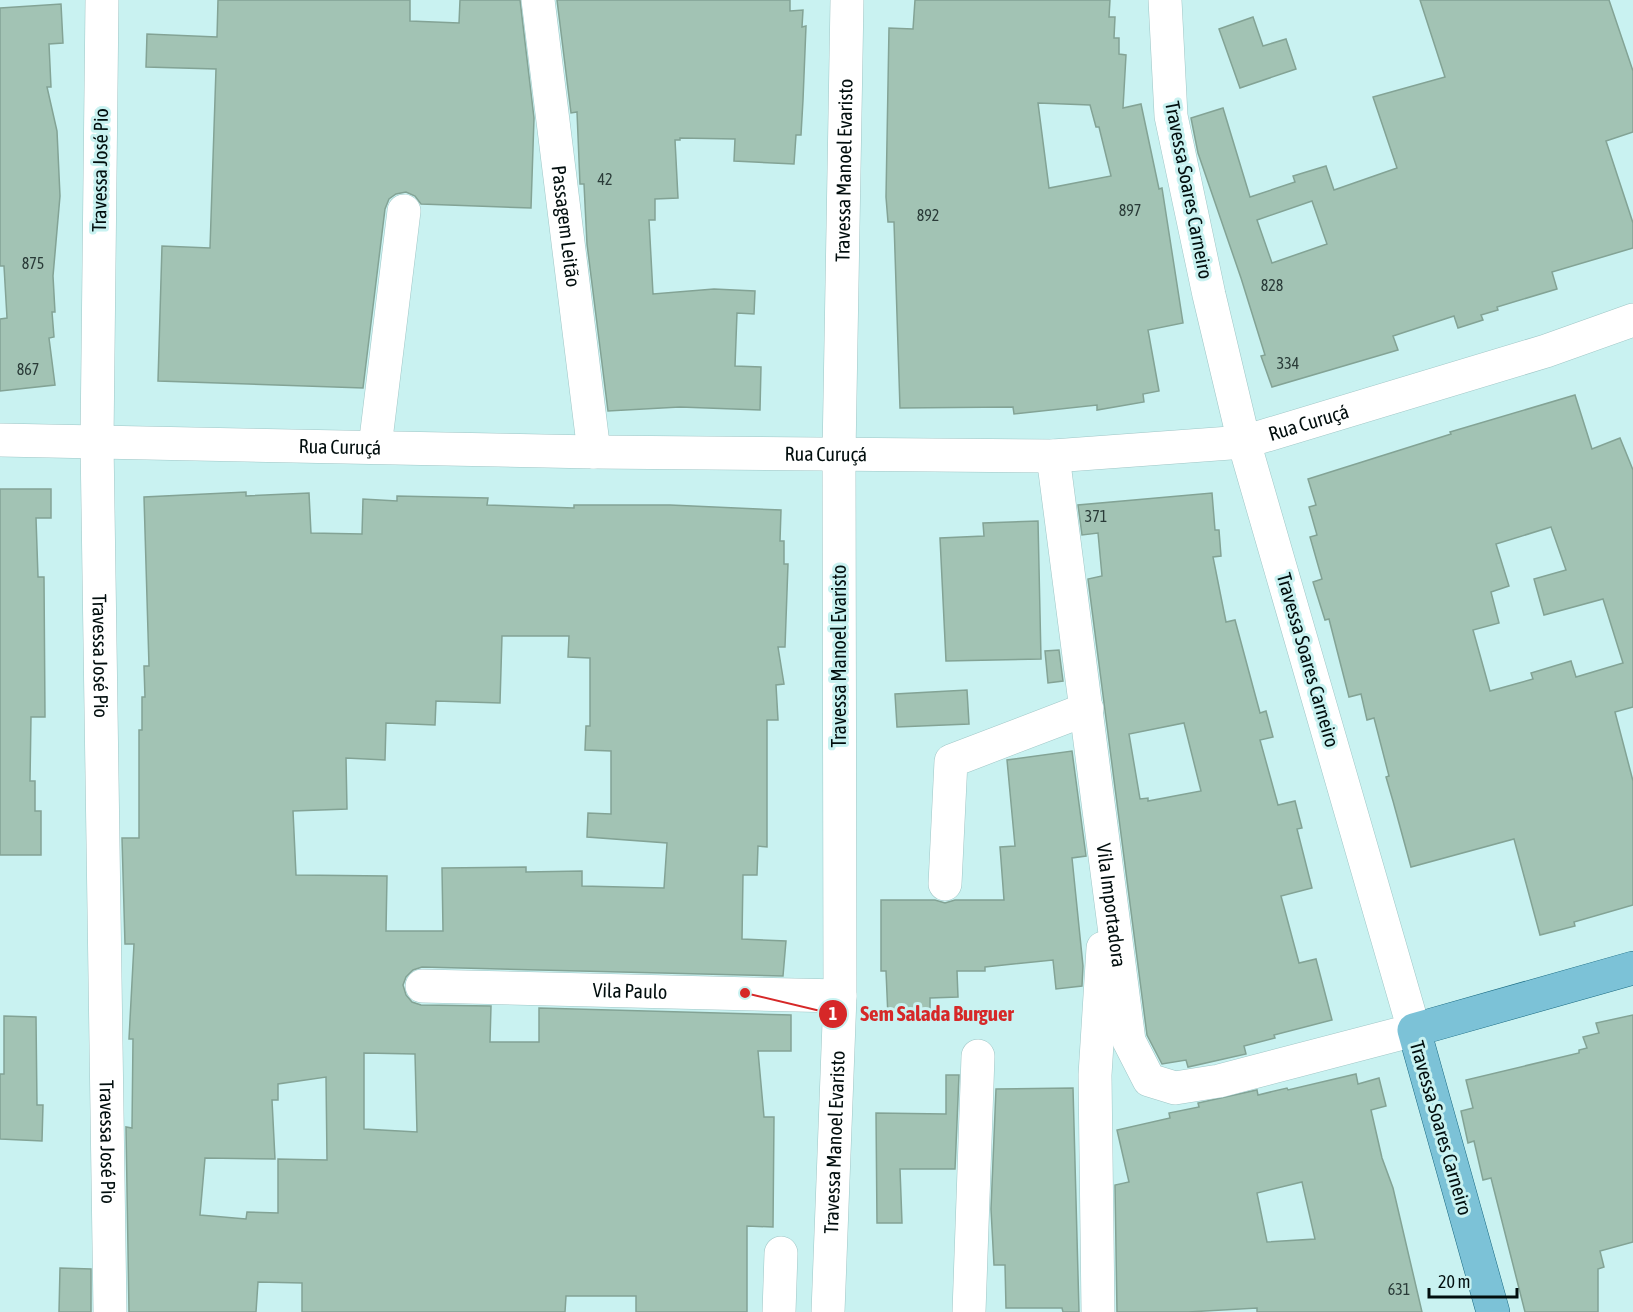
<svg xmlns="http://www.w3.org/2000/svg" width="1633" height="1312" viewBox="0 0 1633 1312" font-family="'Asap Condensed',sans-serif">
<rect width="100%" height="100%" fill="#c9f2f1"/>
<!-- building -->
<g fill="#a2c3b4" stroke="#83a395" stroke-width="1.5" fill-rule="evenodd">
<path d="M218 0H410V21L459 23 460 0H520L534 118 531 208 421 204 415 196 406 192 396 194 389 199 385 209 363 388 158 381 162 246 210 248 216 69 146 67 147 34 217 37Z"/>
<path d="M557 0H790V11L803 10 802 27 806 26 803 100 801 135H796L794 164 734 161 735 139 680 138V140H675L678 198 655 199V220H649L653 294 714 289 755 291 754 314 737 313 735 366 761 367 760 410 680 407 608 411 587 244 584 184H580L577 112 571 113Z"/>
<path d="M915 0H1110L1109 17H1115L1114 38H1119V54L1126 55 1123 108 1141 104 1159 189 1162 188 1183 323 1148 330 1159 391 1143 394 1144 402 1097 410V405L1014 414 1013 407 900 408 894 222H888L886 197 889 28 913 29ZM1038 103 1090 105 1096 127H1099L1111 176 1049 188Z"/>
<path d="M1420 0H1609L1633 71V132L1606 141 1633 223V248L1552 272 1557 289 1497 307 1498 310 1481 315 1483 320 1458 328 1454 316 1393 336 1398 350 1272 387 1261 356 1265 355 1241 278 1198 153 1191 118 1223 108 1250 197 1295 182 1293 176 1326 166 1334 190 1397 168 1373 97 1445 77ZM1312 201 1327 244 1272 263 1257 220Z"/>
<path d="M61 4 63 43 49 44 51 87H47L57 131 60 196 53 276 55 312H52L54 337 49 338 55 385 0 391V319L7 318 4 266H0V8Z"/>
<path d="M1253 17 1263 46 1286 39 1296 69 1240 88 1219 29Z"/>
<path d="M1575 395 1592 449 1620 438 1633 470V707L1615 712 1633 781V905L1574 922 1575 926 1540 935 1514 839 1411 867 1393 801 1386 777 1389 776 1374 718 1367 720 1361 694 1349 697 1329 619 1325 620 1313 582 1322 579 1310 537 1317 535 1309 507 1316 505 1308 479 1451 434 1450 432ZM1551 527 1566 570 1534 579 1544 615 1603 599 1623 663 1576 677 1571 661 1531 673 1533 679 1490 691 1473 630 1499 623 1491 592 1509 586 1496 544Z"/>
<path d="M0 489H51V518H36L38 577H44L45 717H31L30 781H35V811H41V855H0Z"/>
<path d="M246 492V496L309 493 311 533 362 534 363 499 397 501V496L488 498 487 505 574 508V505H670L781 510 780 541H784V564H788L785 647H778L784 684 776 685 778 720H767V847L758 846 757 875H743L742 939 786 941 783 976 422 967 413 970 406 977 403 985 406 995 412 1002 421 1005 491 1006 490 1042H539V1008L791 1015V1051H758L764 1117H774L773 1227 747 1226V1312H636V1296H566L565 1312H302V1283L258 1282 256 1312H129L126 1127 132 1128 133 1039H129L134 944H125L122 838H139V730H142V697H145L144 666H149L144 497ZM502 636H569L568 657 590 658V726H586L585 750 611 751V814L588 813 587 837 667 843 664 888 582 886V871L526 872V867L442 868 443 931H386L387 876 296 875 293 811 347 809 346 758 385 760 386 723 435 725 436 701 500 703ZM364 1053 415 1054 417 1132 364 1129ZM326 1077 327 1160 278 1159V1213L247 1212 246 1219 200 1215 205 1158 275 1159 272 1100H278V1084Z"/>
<path d="M1212 493 1215 530H1219L1221 556 1213 557 1226 622 1235 620 1260 713 1266 711 1273 737 1260 740 1278 805 1295 801 1302 828 1297 829 1312 888 1281 896 1299 963 1316 959 1332 1020 1274 1035 1275 1038 1244 1046 1246 1054 1188 1067 1186 1060 1162 1064 1147 1035 1088 579 1102 576 1098 533 1082 535 1078 505ZM1184 723 1201 791 1148 801V798L1140 799 1129 734Z"/>
<path d="M1038 521 1041 659 946 661 940 538 984 536 983 523Z"/>
<path d="M1059 650 1063 681 1048 683 1045 651Z"/>
<path d="M967 690 969 724 897 727 895 694Z"/>
<path d="M1072 751 1086 856 1072 858 1083 966 1082 986 1056 989 1053 960 985 967V971H957L958 997 930 998V1016L888 1017 886 971H881V900H935L945 903 955 900H1004L1000 847 1015 846 1007 760Z"/>
<path d="M1633 1015V1242L1600 1251 1604 1267 1598 1269V1312H1525L1491 1178 1483 1180 1474 1141 1468 1143 1461 1111 1473 1108 1466 1080 1579 1053V1050L1587 1048 1583 1037 1599 1033 1596 1023Z"/>
<path d="M4 1016 36 1017 37 1105H43L42 1141 0 1139V1074H4Z"/>
<path d="M1356 1074 1358 1084 1379 1078 1386 1106 1371 1110 1382 1158 1393 1188 1422 1312H1257V1308L1188 1312H1117L1115 1185 1129 1182 1117 1130 1170 1118 1169 1113 1199 1107 1198 1103 1257 1090 1258 1095 1287 1088 1288 1090ZM1302 1182 1315 1239 1267 1242 1257 1193Z"/>
<path d="M946 1075H959L955 1169H900L902 1223H877L876 1113 946 1114Z"/>
<path d="M1073 1088 1079 1312H1063L1062 1308H1006L1005 1265H994L991 1209 996 1089Z"/>
<path d="M60 1268 91 1269V1312H59Z"/>
</g>
<g fill="none" stroke-linecap="round" stroke-linejoin="round">
<!-- minor casing -->
<g stroke="#9fc6c6" stroke-width="34">
<g id="minor">
<path id="s1" d="M102 0 97 441 110 1312"/>
<path id="s2" d="M538 0 594 452"/>
<path id="s3" d="M0 440 594 452 1053 456 1244 442 1546 351 1633 320"/>
<path d="M375 447 404 211"/>
<path id="s4" d="M1053 456 1129 1041 1149 1080 1175 1088 1219 1081 1414 1030 1244 442 1209 295 1171 116 1165 0"/>
<path d="M945 884 951 761 1087 709"/>
<path id="s5" d="M422 986 840 996"/>
<path d="M779 1312 781 1253"/>
<path id="s6" d="M828 1312 840 996 839 454 847 0"/>
<path d="M969 1312 978 1056"/>
<path d="M1098 1312 1095 1075 1103 948"/>
</g>
</g>
<!-- major casing -->
<g stroke="#186880" stroke-width="34">
<path id="major" d="M1493 1312 1414 1030 1633 968"/>
</g>
<!-- minor -->
<use href="#minor" stroke="#fff" stroke-width="33"/>
<!-- major -->
<use href="#major" stroke="#7cc2d7" stroke-width="33"/>
</g>
<g text-anchor="middle" stroke-width="6" stroke-linejoin="round" paint-order="stroke">
<!-- number labels -->
<g font-size="16" fill="#2a3b38">
<text x="605" y="185">42</text>
<text x="1130" y="216">897</text>
<text x="928" y="221">892</text>
<text x="33" y="269">875</text>
<text x="1272" y="291">828</text>
<text x="1288" y="369">334</text>
<text x="28" y="375">867</text>
<text x="1096" y="522">371</text>
<text x="1399" y="1295">631</text>
</g>
<!-- street labels -->
<g font-size="20" fill="#020e0e" stroke="#c9f2f1">
<text transform="translate(100 170) rotate(-89)" y="7">Travessa José Pio</text>
<text dy="7" stroke="none"><textPath href="#s6" startOffset="1142">Travessa Manoel Evaristo</textPath></text>
<text transform="translate(1189 190) rotate(79)" y="7">Travessa Soares Carneiro</text>
<text dy="7" stroke="none"><textPath href="#s2" startOffset="228">Passagem Leitão</textPath></text>
<text dy="7" stroke="none"><textPath href="#s3" startOffset="1312">Rua Curuçá</textPath></text>
<text dy="7" stroke="none"><textPath href="#s3" startOffset="340">Rua Curuçá</textPath></text>
<text dy="7" stroke="none"><textPath href="#s3" startOffset="826">Rua Curuçá</textPath></text>
<text dy="7" stroke="none"><textPath href="#s1" startOffset="656">Travessa José Pio</textPath></text>
<text transform="translate(839 656) rotate(-90)" y="7">Travessa Manoel Evaristo</text>
<text transform="translate(1308 660) rotate(74)" y="7">Travessa Soares Carneiro</text>
<text dy="7" stroke="none"><textPath href="#s4" startOffset="453">Vila Importadora</textPath></text>
<text dy="7" stroke="none"><textPath href="#s5" startOffset="208">Vila Paulo</textPath></text>
<text transform="translate(1441 1128) rotate(74)" y="7">Travessa Soares Carneiro</text>
<text dy="7" stroke="none"><textPath href="#s1" startOffset="1142">Travessa José Pio</textPath></text>
<text dy="7" stroke="none"><textPath href="#s6" startOffset="170">Travessa Manoel Evaristo</textPath></text>
</g>
</g>
<!-- callouts -->
<path fill="none" stroke="#d62828" stroke-width="2" d="M745 993L833 1014"/>
<g fill="#d62828" stroke="#c9f2f1" stroke-width="2">
<circle cx="745" cy="993" r="6"/>
<circle cx="833" cy="1014" r="15"/>
</g>
<g font-size="18" text-anchor="middle" font-weight="bold" fill="#fff">
<text x="833" y="1020">1</text>
</g>
<g font-size="21" text-anchor="middle" font-weight="bold" fill="#d62828" stroke="#c9f2f1" stroke-width="6" stroke-linejoin="round" paint-order="stroke">
<text x="937" y="1021">Sem Salada Burguer</text>
</g>
<!-- scale -->
<path d="M1429 1288v9h88v-9" fill="none" stroke="#020e0e" stroke-width="3"/>
<text x="1438" y="1288" font-size="18" fill="#020e0e" stroke="#c9f2f1" stroke-width="4.5" paint-order="stroke">20 m</text>
</svg>
